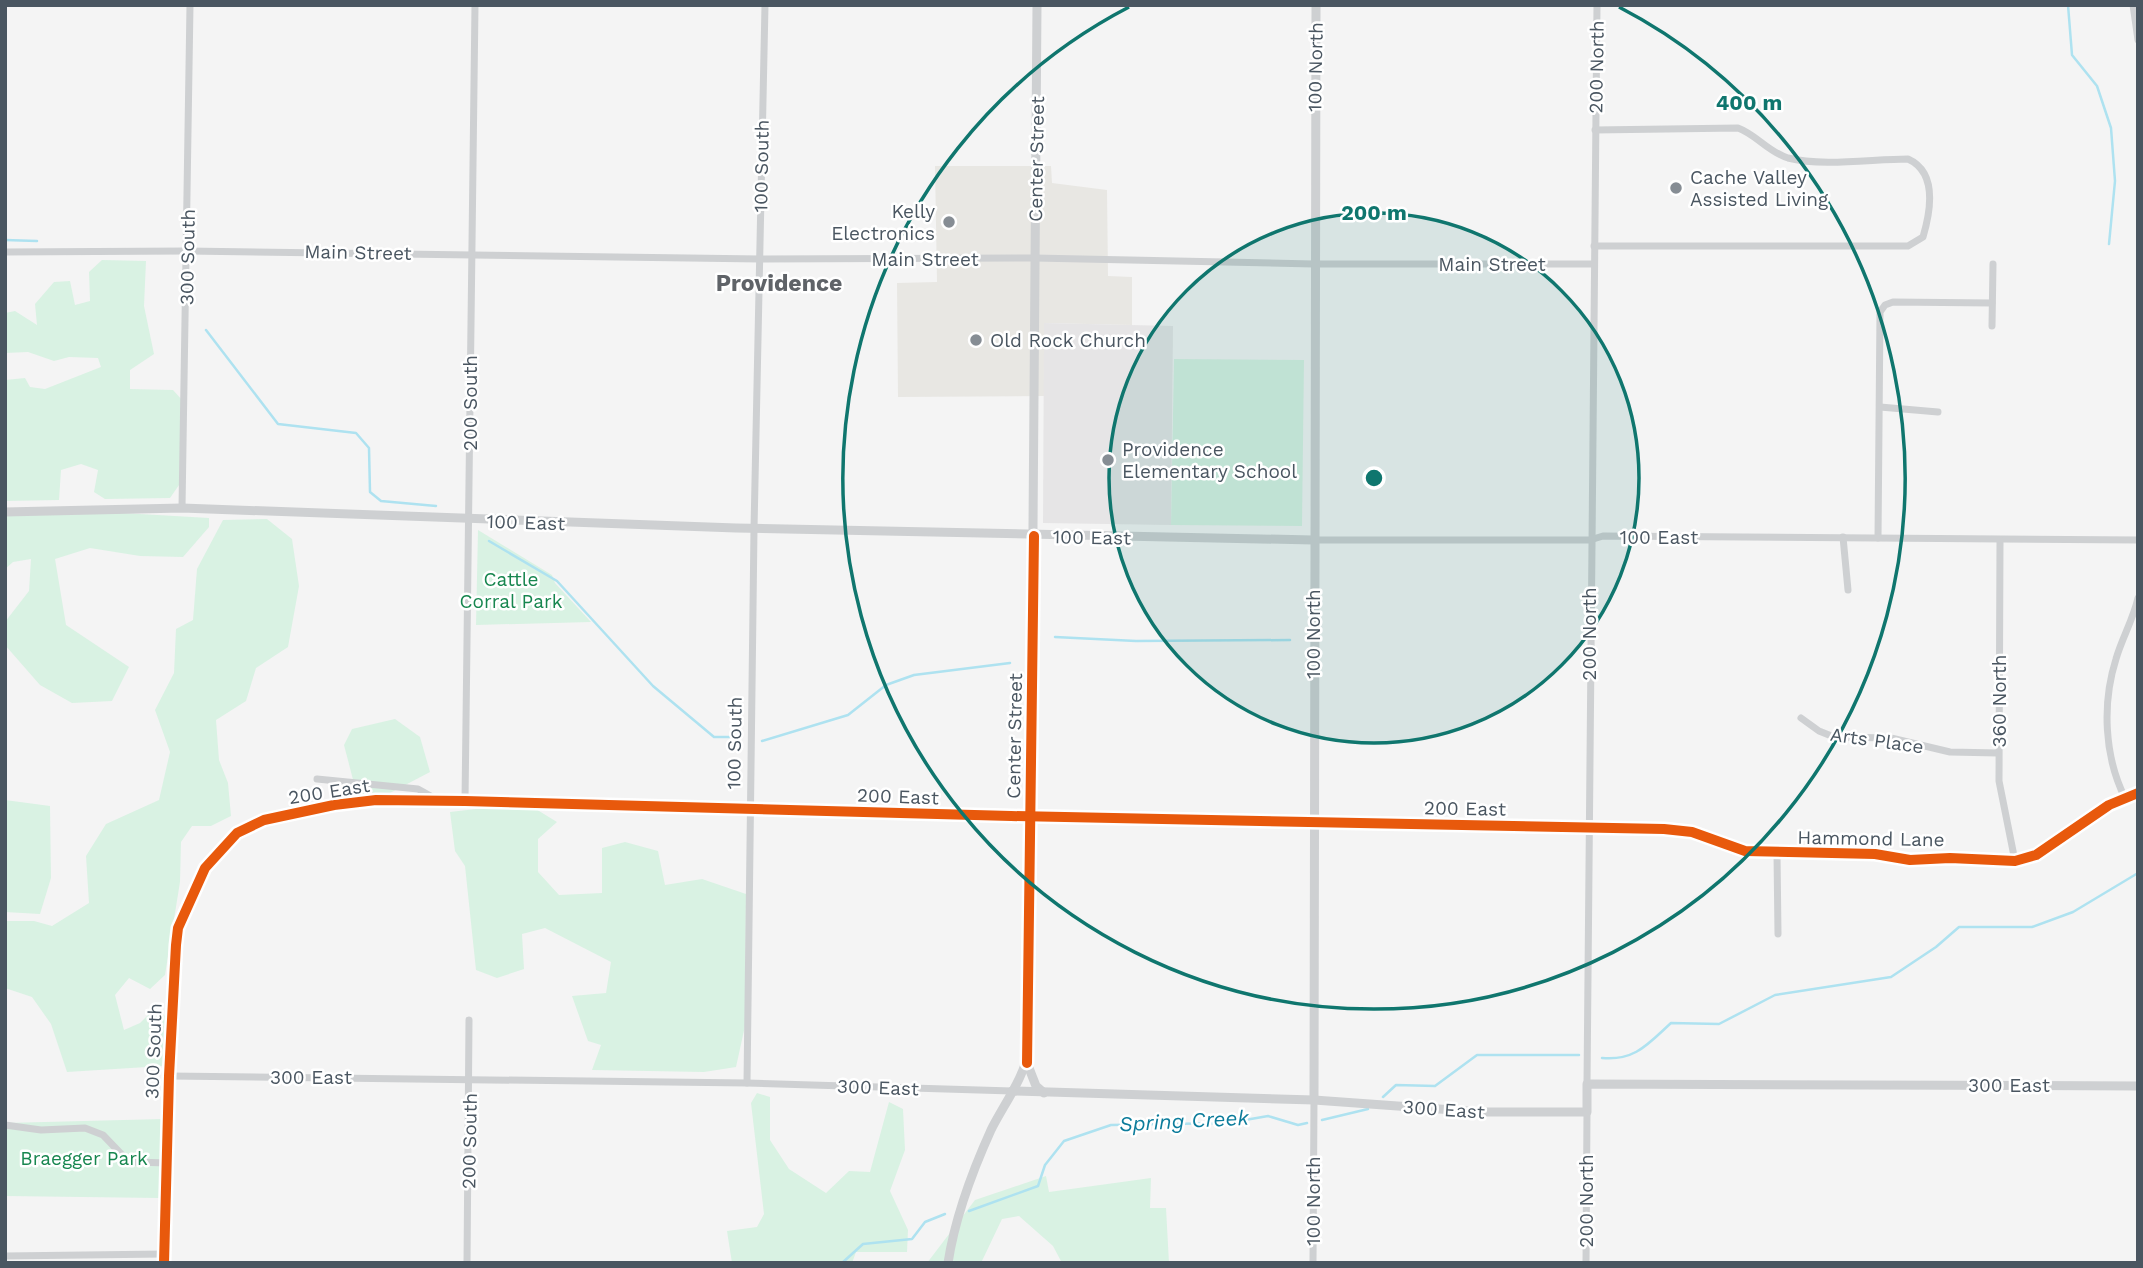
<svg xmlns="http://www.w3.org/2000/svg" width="2143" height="1268" viewBox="0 0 2143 1268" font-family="'Work Sans',sans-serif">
<rect width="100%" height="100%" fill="#f4f4f4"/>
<!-- commercial -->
<path fill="#e8e7e3" d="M935 166H1051L1052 183 1107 190 1108 276 1132 277V325L1044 323V396L898 397 897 283 937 282Z"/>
<!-- education -->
<path fill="#e6e5e6" d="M1044 323 1173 326 1171 525 1043 523Z"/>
<!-- green -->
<g fill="#d9f2e3">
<path d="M102 260 146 261 144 306 154 354 130 370V389L173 390 182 400 179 485 170 498 105 499 94 492 98 470 81 464 61 470 59 500 5 501V380L25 378 30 387 45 389 101 367 98 358 69 357 54 361 28 352 5 353V313L15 311 37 325 35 304 54 282 70 281 75 305 90 301 89 272Z"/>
<path d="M1174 359 1304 360 1302 526 1171 525Z"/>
<path d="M54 509 209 518V527L183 557 140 556 90 548 55 559 66 625 129 667 112 701 72 703 40 685 5 645V622L29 591 31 559 13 562 5 569V510Z"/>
<path d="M267 519 292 539 299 586 288 647 256 668 246 701 216 720 219 760 228 783 231 816 211 826H192L181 842 180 882 165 975 150 989 129 978 115 995 124 1030 140 1023 156 1007 173 1024 163 1066 67 1072 51 1024 32 997 5 988V921H34L52 926 89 903 86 856 106 824 159 800 170 752 155 710 174 673 176 629 193 620 197 569 223 520Z"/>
<path d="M478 530 552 575 555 583 591 622 476 625Z"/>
<path d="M395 719 420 737 430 772 390 793 357 795 344 745 352 729Z"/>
<path d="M5 800 50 806 51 878 40 914 5 912Z"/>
<path d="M526 803 557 822 538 839V872L559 895 602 893V848L625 842 658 851 665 885 702 879 746 894 745 1026 736 1067 704 1072 592 1070 601 1045 588 1041 572 996 606 993 611 962 545 928 522 934 524 969 497 978 476 970 465 866 455 851 450 812Z"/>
<path d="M757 1093 770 1097V1140L789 1169 826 1193 849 1171 870 1172 889 1102 903 1109 905 1150 890 1191 908 1230 907 1252H856L852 1263H732L727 1231 757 1227 764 1214 751 1103Z"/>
<path d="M163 1119 159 1198 5 1196V1123Z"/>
<path d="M1046 1176 1049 1192 1151 1178 1150 1208H1166L1169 1263H1062L1053 1246 1019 1216 1002 1219 981 1263H927L975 1200Z"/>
</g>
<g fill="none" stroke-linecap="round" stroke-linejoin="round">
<!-- stream -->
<g stroke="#aee2f0" stroke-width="2.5">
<path d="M2068 5 2072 55 2097 86 2111 128 2115 181 2109 244"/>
<path d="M5 240 37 241"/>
<path d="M206 330 278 424 356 433 369 448 370 492 381 501 436 506"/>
<path d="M489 541 557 581 653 686 714 737H741"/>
<path d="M1055 637 1136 641 1290 640"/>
<path d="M762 741 848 715 886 685 914 675 1010 663"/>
<path d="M1602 1058C1635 1061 1648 1044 1671 1023L1719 1024 1775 995 1891 977 1936 947 1959 927H2032L2073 912 2138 873"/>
<path d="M1383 1097 1396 1085 1435 1086 1477 1055H1579"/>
<path d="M1322 1120 1368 1109"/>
<path d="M969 1211 1038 1186 1045 1165 1064 1141 1111 1125 1228 1123 1268 1116 1298 1125 1307 1123"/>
<path d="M842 1263 863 1244 912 1239 925 1222 945 1214"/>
</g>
<!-- minor -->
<g stroke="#ced0d2" stroke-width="7">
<path d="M2133 5 2138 40"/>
<path d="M1594 246H1908L1923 237C1931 210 1937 172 1908 159 1873 159 1822 167 1788 158 1768 152 1757 135 1738 128L1595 130"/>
<path d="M5 252 187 251 760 259 1035 258 1313 264H1593"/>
<path d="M1992 326 1993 264"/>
<path d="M1880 407 1938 412"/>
<path d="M182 508 190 5"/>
<path d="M1843 537 1848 590"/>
<path d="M1878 538 1880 312 1885 305 1893 302 1992 303"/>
<path d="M1313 540H1590L1603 536 2138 540"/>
<path d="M2000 540 1999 781 2015 861"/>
<path d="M1801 718 1819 731 1834 737 1891 738 1950 752 1998 753"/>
<path d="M317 779 418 789 436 799"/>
<path d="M2125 798C2104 756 2102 703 2116 659 2122 638 2133 620 2138 598"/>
<path d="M465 801 475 5"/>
<path d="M1314 822 1664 829 1692 832 1745 851 1875 854 1910 860 1950 858 2015 861 2036 855 2109 805 2138 793"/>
<path d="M1777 854 1778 934"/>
<path d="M169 1076 747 1083 1012 1091"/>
<path d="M747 1083 754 529 765 5"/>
<path d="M1587 1084 1597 5"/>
<path d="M5 1125 41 1130 85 1128 103 1135 126 1159 135 1162 167 1163"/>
<path d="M5 1256 164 1254"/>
<path d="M164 1263 174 967 178 928 190 898 205 868 237 833 264 820 334 805 376 800 1031 817"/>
<path d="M467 1263 469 1020"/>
<path d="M1313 1263 1314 1100"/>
<path d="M1586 1263 1587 1112"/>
</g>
<!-- tertiary -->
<g stroke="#ced0d2" stroke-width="9">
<path d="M5 512 182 508 736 528 1313 540"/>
<path d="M1031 817 1314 822"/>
<path d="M1027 1063 1036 1086 1044 1093"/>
<path d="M1012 1091 1314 1100 1481 1112H1587V1084L2138 1086"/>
<path d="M1314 1100 1316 5"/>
<path d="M948 1263C955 1217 972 1172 991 1130 1004 1104 1025 1077 1029 1048L1037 5"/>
</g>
<!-- cycleway casing -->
<g stroke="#fff" stroke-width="15">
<g id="cycleway">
<path d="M1027 1063 1034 536"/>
<path d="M164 1263 169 1076 176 945 178 928 205 868 237 833 264 820 334 805 376 800 465 801 1011 816 1664 829 1692 832 1745 851 1875 854 1910 860 1950 858 2015 861 2036 855 2109 805 2138 793"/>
</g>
</g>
<!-- cycleway -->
<use href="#cycleway" stroke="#e8590c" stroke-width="10"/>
</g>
<!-- distance rings -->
<circle cx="1374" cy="478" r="265" fill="#0f766e" fill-opacity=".12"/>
<g fill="none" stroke="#0f766e" stroke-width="3.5">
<circle cx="1374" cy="478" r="265"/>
<path d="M1619 7A531 531 0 1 1 1129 7"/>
</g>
<!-- markers -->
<g fill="#868d94" stroke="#fff" stroke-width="2.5">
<circle cx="1676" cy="188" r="7"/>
<circle cx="949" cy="222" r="7"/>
<circle cx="976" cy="340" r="7"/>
<circle cx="1108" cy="460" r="7"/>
</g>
<g text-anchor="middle" stroke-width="5" stroke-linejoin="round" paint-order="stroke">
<!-- street labels -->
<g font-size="19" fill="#4a5661" stroke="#fff">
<text transform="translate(1315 67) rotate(-89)" y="7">100 North</text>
<text transform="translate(1596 67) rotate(-89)" y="7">200 North</text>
<text transform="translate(1036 159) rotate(-89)" y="7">Center Street</text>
<text transform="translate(761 166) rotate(-89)" y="7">100 South</text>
<text transform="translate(358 252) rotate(1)" y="7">Main Street</text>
<text transform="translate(187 257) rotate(-89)" y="7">300 South</text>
<text x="925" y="266">Main Street</text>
<text x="1492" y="271">Main Street</text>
<text transform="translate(470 403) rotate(-90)" y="7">200 South</text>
<text transform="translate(526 522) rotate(2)" y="7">100 East</text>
<text transform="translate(1092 537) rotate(1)" y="7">100 East</text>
<text x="1659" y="544">100 East</text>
<text transform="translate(1313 634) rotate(-90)" y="7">100 North</text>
<text transform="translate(1589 634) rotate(-90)" y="7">200 North</text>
<text transform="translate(1999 701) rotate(-90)" y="7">360 North</text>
<text transform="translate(1014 736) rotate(-89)" y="7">Center Street</text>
<text transform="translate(1877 740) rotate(8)" y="7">Arts Place</text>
<text transform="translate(734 743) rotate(-89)" y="7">100 South</text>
<text transform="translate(329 791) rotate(-9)" y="7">200 East</text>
<text transform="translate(898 796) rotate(2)" y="7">200 East</text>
<text transform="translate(1465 808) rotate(1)" y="7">200 East</text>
<text transform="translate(1871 838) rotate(1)" y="7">Hammond Lane</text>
<text transform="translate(153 1051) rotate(-88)" y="7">300 South</text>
<text x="311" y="1084">300 East</text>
<text x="2009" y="1092">300 East</text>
<text transform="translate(878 1087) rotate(2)" y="7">300 East</text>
<text transform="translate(1444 1109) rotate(4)" y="7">300 East</text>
<text transform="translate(469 1141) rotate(-89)" y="7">200 South</text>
<text transform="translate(1313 1201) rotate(-90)" y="7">100 North</text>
<text transform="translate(1586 1201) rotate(-90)" y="7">200 North</text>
</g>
<!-- poi labels -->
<g font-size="19" fill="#4a5661" stroke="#fff" text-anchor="start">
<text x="1690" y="184">Cache Valley<tspan x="1690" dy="22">Assisted Living</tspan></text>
<text x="935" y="218" text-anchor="end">Kelly<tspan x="935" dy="22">Electronics</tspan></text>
<text x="990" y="347">Old Rock Church</text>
<text x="1122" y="456">Providence<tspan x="1122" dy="22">Elementary School</tspan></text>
</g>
<!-- park labels -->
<g font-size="19" fill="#17864f" stroke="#fff">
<text x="511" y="586">Cattle<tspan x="511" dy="22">Corral Park</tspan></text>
<text x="84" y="1165">Braegger Park</text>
</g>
<!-- water labels -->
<g font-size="21" font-style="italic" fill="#0c7c9b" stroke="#fff">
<text transform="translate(1184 1121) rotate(-3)" y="7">Spring Creek</text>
</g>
<!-- quarter labels -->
<g font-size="23" font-weight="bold" fill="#5f6368" stroke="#fff">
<text x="779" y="291">Providence</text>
</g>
</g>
<circle cx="1374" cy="478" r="10" fill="#0f766e" stroke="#fff" stroke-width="3.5"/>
<g font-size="21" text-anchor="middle" font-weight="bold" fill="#0f766e" stroke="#fff" stroke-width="5" stroke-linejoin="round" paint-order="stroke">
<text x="1749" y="110">400 m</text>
<text x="1374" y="220">200 m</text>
</g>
<!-- border -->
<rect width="2143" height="1268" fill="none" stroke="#4a5661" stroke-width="14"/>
</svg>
